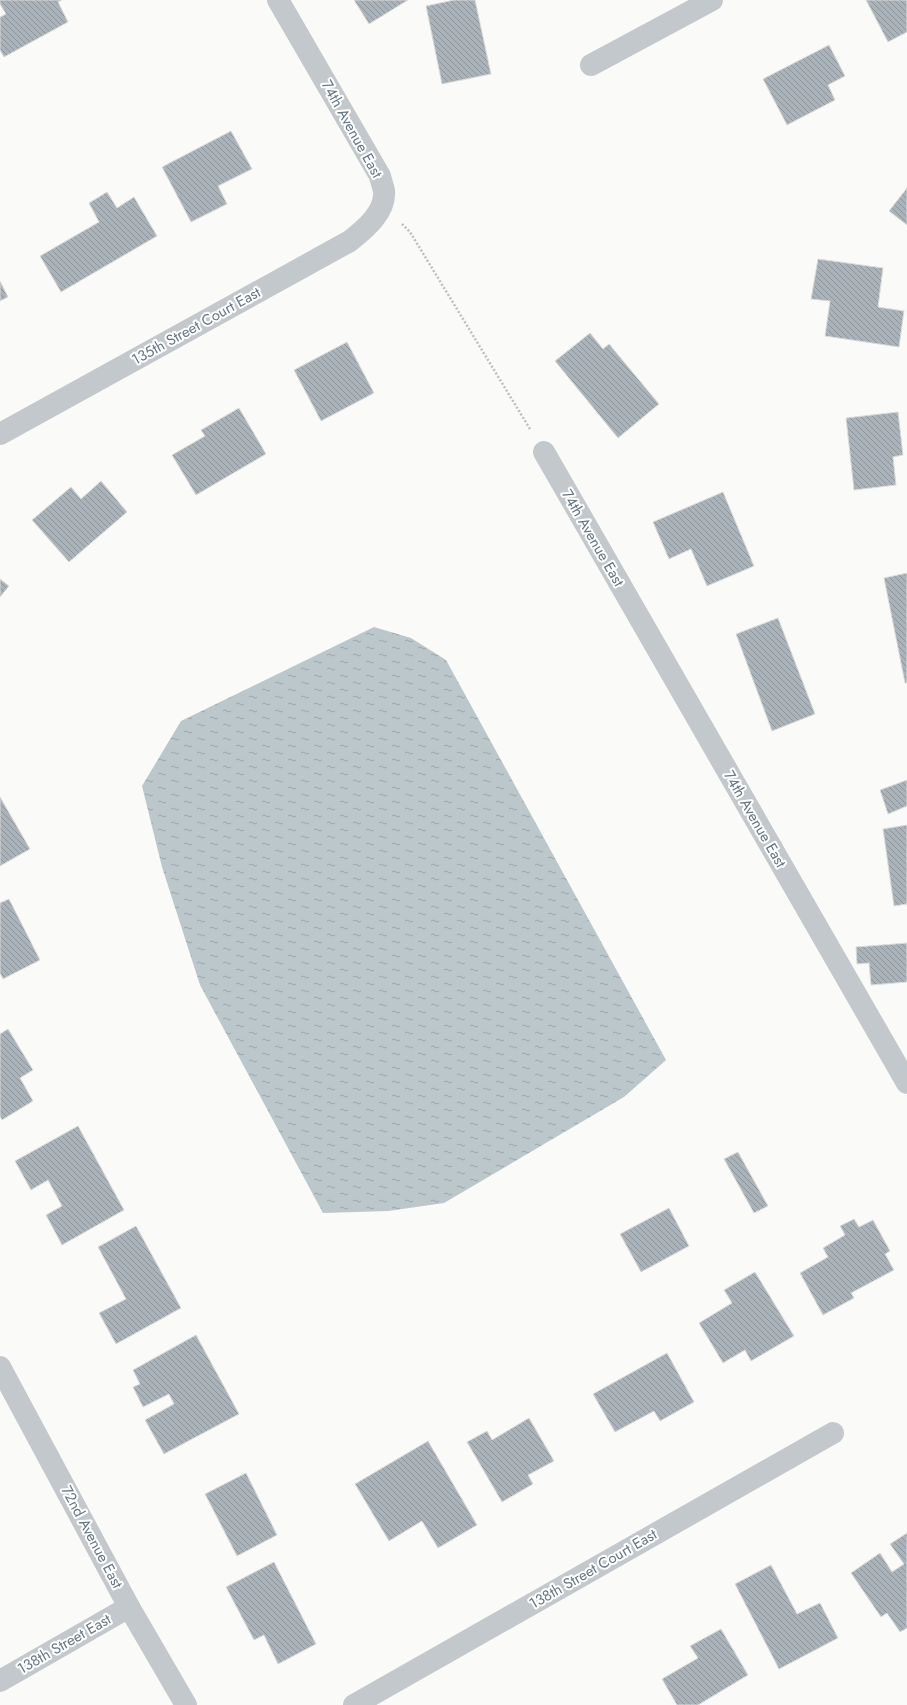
<svg xmlns="http://www.w3.org/2000/svg" width="907" height="1705" viewBox="0 0 907 1705" font-family="Jost,sans-serif">
<defs>
<pattern id="water-ripples" width="26" height="14" patternUnits="userSpaceOnUse"><rect width="26" height="14" fill="#bbc7cb"/><path d="M2 4q2-2 4 0t4 0M15 11q2-2 4 0t4 0" fill="none" stroke="#9ca6aa"/></pattern>
<pattern id="building-back-hatch" width="6" height="6" patternUnits="userSpaceOnUse"><rect width="6" height="6" fill="#aab3b9"/><path d="M-1 5l2 2M0 0l6 6M5-1l2 2" fill="none" stroke="#8e969c"/></pattern>
</defs>
<rect width="100%" height="100%" fill="#fafaf8"/>
<!-- water -->
<path fill="url(#water-ripples)" d="M374 627 411 638 446 660 666 1060 624 1097 444 1203 388 1211 323 1213 200 985 162 867 142 786 181 721Z"/>
<!-- building -->
<g fill="url(#building-back-hatch)" stroke="#dcdcda">
<path d="M0 0H62L58 2 68 22 4 57 0 50V17L6 14 0 4Z"/>
<path d="M354 0H408L369 24Z"/>
<path d="M454 0H475L491 74 442 84 426 6Z"/>
<path d="M866 0H907V32L888 42Z"/>
<path d="M829 45 845 76 828 85 835 100 787 125 763 79Z"/>
<path d="M231 131 252 169 218 186 227 204 191 222 162 167Z"/>
<path d="M907 188V225L889 211Z"/>
<path d="M107 192 117 208 134 197 157 236 61 292 40 256 99 222 89 203Z"/>
<path d="M818 259 883 268 878 307 904 311 899 347 825 336 830 301 811 299Z"/>
<path d="M0 281 8 297 0 301Z"/>
<path d="M590 333 603 349 609 344 659 404 618 438 555 361Z"/>
<path d="M347 342 374 393 321 421 294 370Z"/>
<path d="M239 408 266 454 196 495 172 455 205 436 201 430Z"/>
<path d="M898 412 903 455 893 457 896 485 854 490 846 418Z"/>
<path d="M101 481 127 512 69 562 32 520 71 487 81 499Z"/>
<path d="M723 492 754 566 707 586 691 549 669 559 653 522Z"/>
<path d="M907 573V683H905L884 578Z"/>
<path d="M0 579 9 586 0 597Z"/>
<path d="M778 618 815 714 772 731 736 634Z"/>
<path d="M907 780V806L888 814 880 790Z"/>
<path d="M0 797 30 849 0 866Z"/>
<path d="M907 825V904L894 906 883 829Z"/>
<path d="M9 899 40 960 3 979 0 973V903Z"/>
<path d="M907 943V982L871 985 869 963 857 964 856 947Z"/>
<path d="M8 1029 33 1070 20 1078 33 1101 2 1120 0 1116V1034Z"/>
<path d="M78 1126 124 1210 62 1245 46 1215 62 1206 48 1180 31 1190 15 1161Z"/>
<path d="M738 1152 768 1206 754 1213 724 1159Z"/>
<path d="M669 1208 689 1246 641 1272 620 1234Z"/>
<path d="M854 1219 859 1227 873 1220 890 1251 885 1254 894 1270 851 1293 854 1298 823 1315 800 1273 828 1257 823 1248 845 1235 840 1226Z"/>
<path d="M136 1226 181 1308 116 1344 99 1313 126 1299 98 1247Z"/>
<path d="M755 1272 794 1336 751 1361 745 1350 723 1363 699 1323 732 1303 724 1290Z"/>
<path d="M196 1335 239 1414 164 1454 145 1420 174 1404 169 1394 143 1407 133 1387 140 1384 133 1370Z"/>
<path d="M667 1353 694 1402 660 1421 654 1411 615 1432 593 1394Z"/>
<path d="M529 1418 554 1461 528 1475 533 1484 502 1502 467 1442 487 1431 492 1440Z"/>
<path d="M428 1441 477 1525 438 1548 422 1521 389 1541 355 1484Z"/>
<path d="M246 1473 277 1535 237 1556 205 1494Z"/>
<path d="M907 1533V1628L900 1632 887 1613 881 1617 851 1573 880 1553 892 1572 904 1564 890 1544Z"/>
<path d="M274 1562 316 1644 278 1664 264 1635 254 1640 226 1587Z"/>
<path d="M771 1565 797 1614 820 1603 838 1638 779 1669 735 1584Z"/>
<path d="M721 1629 748 1675 698 1705H677L662 1679 698 1658 690 1646Z"/>
</g>
<g fill="none" stroke-linecap="round" stroke-linejoin="round">
<!-- path -->
<path stroke="#bbbfc2" stroke-width="2.5" stroke-dasharray="2 2" stroke-linecap="butt" d="M402 224 410 232 530 429"/>
<!-- minor -->
<g stroke="#c3c8cc" stroke-width="22">
<path d="M591 65 712 0"/>
<path d="M0 434 350 241C365 229 386 212 384 191 383 186 381 181 380 176L278 0"/>
<path d="M544 452 907 1083"/>
<path d="M0 1367 129 1607 186 1705"/>
<path d="M0 1681 129 1607"/>
<path d="M354 1705 833 1433"/>
</g>
</g>
<g text-anchor="middle" stroke-width="4" stroke-linejoin="round" paint-order="stroke">
<!-- street labels -->
<g font-size="15" fill="#657683" stroke="#fff">
<text transform="translate(352 129) rotate(61)" y="5">74th Avenue East</text>
<text transform="translate(196 326) rotate(-29)" y="5">135th Street Court East</text>
<text transform="translate(593 538) rotate(60)" y="5">74th Avenue East</text>
<text transform="translate(755 819) rotate(60)" y="5">74th Avenue East</text>
<text transform="translate(92 1537) rotate(62)" y="5">72nd Avenue East</text>
<text transform="translate(593 1569) rotate(-30)" y="5">138th Street Court East</text>
<text transform="translate(64 1644) rotate(-30)" y="5">138th Street East</text>
</g>
</g>
</svg>
